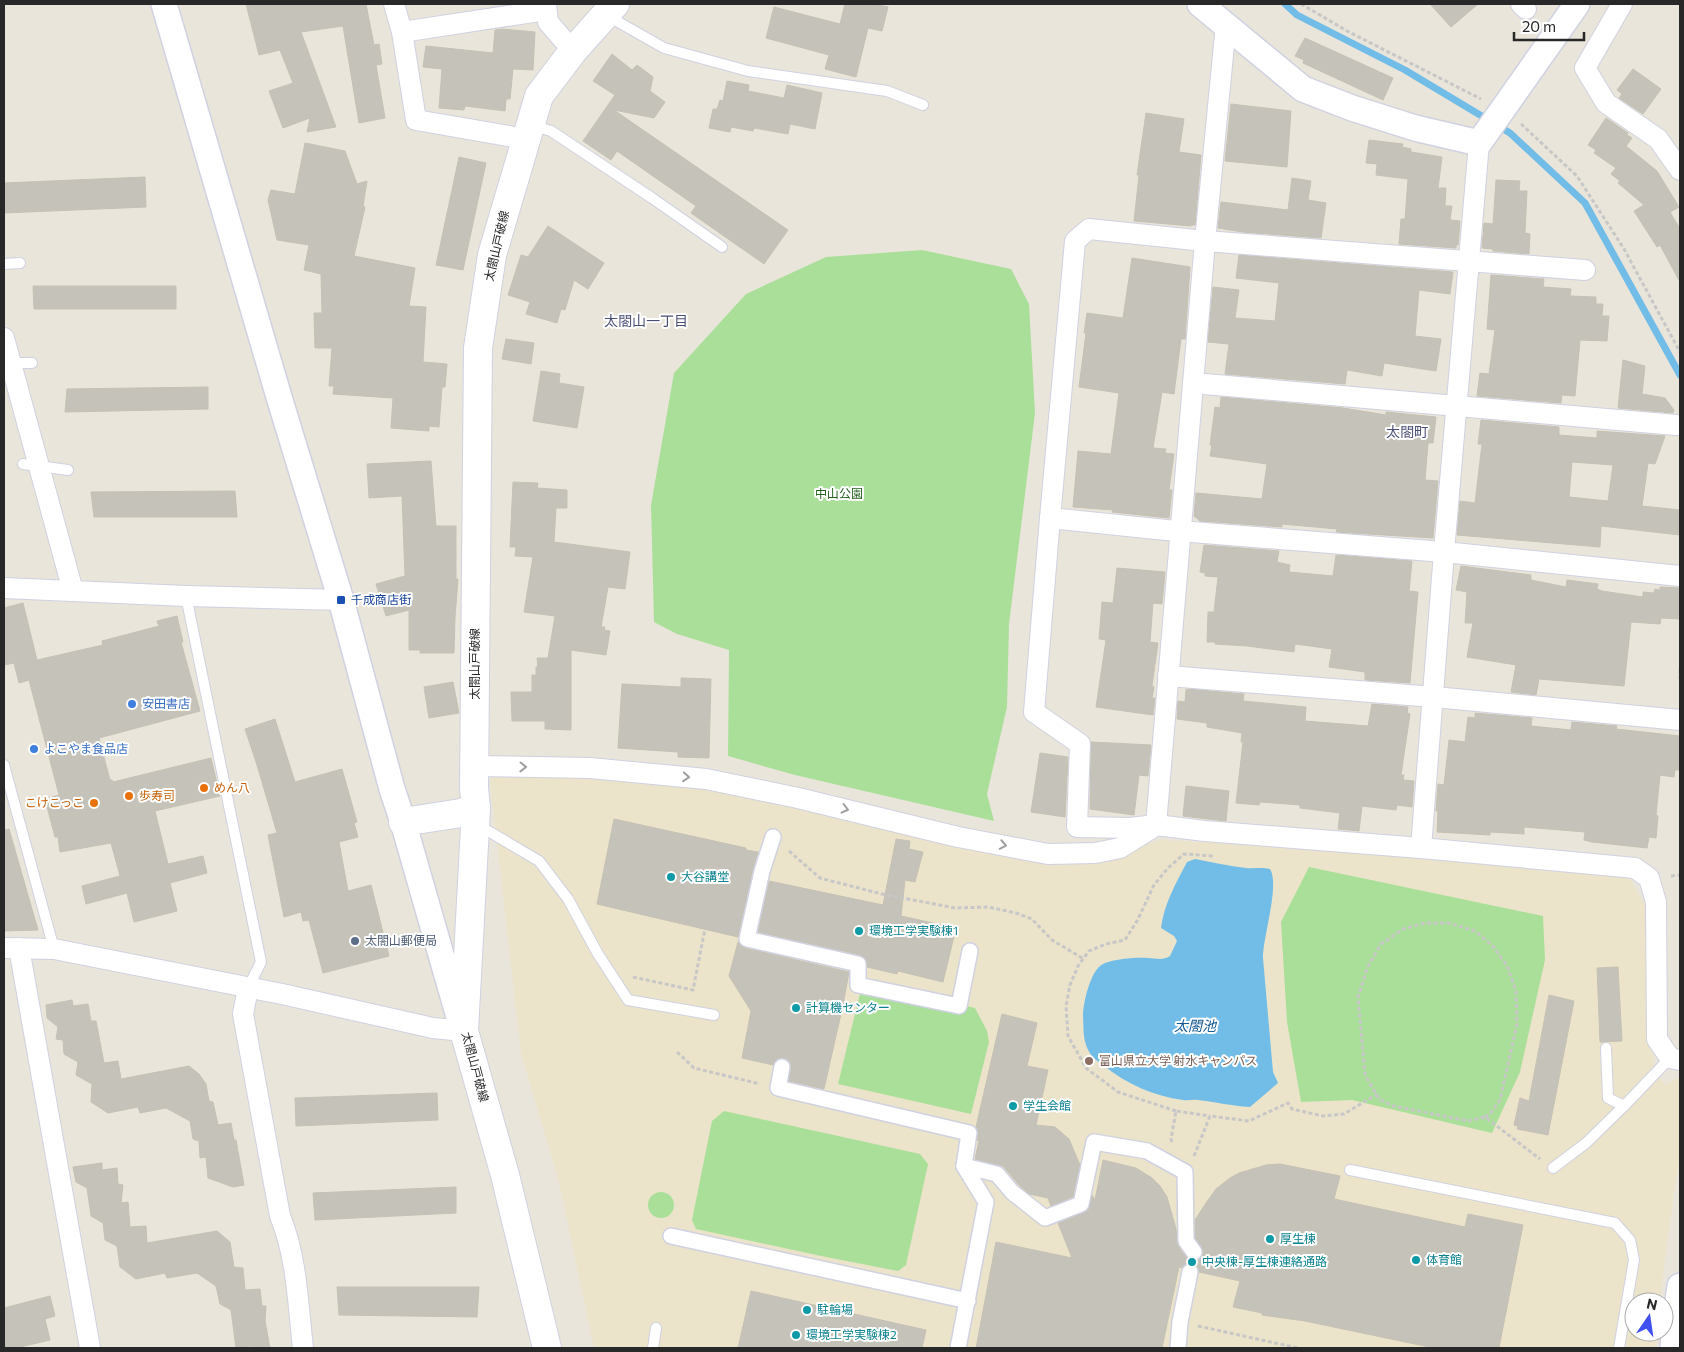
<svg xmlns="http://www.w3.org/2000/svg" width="1684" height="1352" viewBox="0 0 1684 1352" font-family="Commissioner,'Noto Sans JP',sans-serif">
<rect width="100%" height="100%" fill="#eae5da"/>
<!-- education -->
<path fill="#ebe4ca" d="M495 773H544L710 788 1096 859 1161 840 1416 854 1629 878 1647 908 1654 1069 1665 1085 1680 1077V1153L1667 1243 1660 1302H1634V1332H1657L1656 1348H594L559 1182 521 1053 490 781Z"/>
<!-- green -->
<g fill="#aadf99">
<path d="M922 250 1011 269 1029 304 1035 413 1009 624 1007 707 987 794 994 821 795 775 728 756 729 650 677 634 654 622 651 505 674 373 746 294 826 257Z"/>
<path d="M1309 867 1543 916 1545 960 1520 1072 1492 1133 1352 1100 1301 1102 1287 1022 1281 922Z"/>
<path d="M863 981 975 1008 987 1031 989 1042 971 1114 838 1084Z"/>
<path d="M724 1111 920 1154 928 1164 906 1265 898 1271 826 1257 696 1229 692 1220 712 1121Z"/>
<circle cx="661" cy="1205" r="13"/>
</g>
<!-- water -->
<path fill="#71bde8" d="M1195 859C1212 862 1229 866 1246 868 1254 869 1262 867 1270 869 1280 885 1263 936 1263 958L1273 1072 1278 1083 1250 1107C1232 1106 1215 1102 1198 1100 1193 1099 1188 1101 1183 1100 1154 1096 1126 1084 1103 1065 1100 1062 1095 1060 1092 1056 1082 1042 1084 1031 1083 1016 1083 1003 1090 974 1100 966 1108 959 1137 957 1148 958 1156 958 1162 961 1170 956L1177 941 1174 936 1161 928C1164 904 1176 883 1187 862Z"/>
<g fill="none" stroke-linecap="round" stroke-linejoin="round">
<!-- stream -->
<path stroke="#71bde8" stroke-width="7" d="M1285 4 1297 15 1405 70 1510 133 1585 203 1680 375"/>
</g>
<!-- building -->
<g fill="#c5c2ba" stroke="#c5c1b4" fill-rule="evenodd">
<path d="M246 4H366L374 45 379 44 382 64 376 65 385 118 359 123 343 26 301 32 336 127 307 132 310 118 283 128 269 91 293 83 280 50 259 55Z"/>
<path d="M845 4H874L888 7 882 31 868 28 856 77 825 69 829 55 766 38 774 7 840 24Z"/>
<path d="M1430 4H1478L1451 27Z"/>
<path d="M502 29 535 32 533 70 513 69 510 99H506L505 111 465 106 464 110 439 108 442 69 423 67 426 46 493 53 495 30Z"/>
<path d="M1305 38 1393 78 1383 100 1303 63 1304 60 1295 56Z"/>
<path d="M612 54 632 70 637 65 653 77 650 91 665 102 654 118 614 110 788 230 764 264 691 213 696 206 617 151 611 160 583 141 615 95 593 81Z"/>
<path d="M1633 69 1661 89 1643 114 1619 98 1622 94 1617 90Z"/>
<path d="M727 81 749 85 748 91 784 98 787 85 822 93 815 129 790 124 788 134 754 128 753 131 731 127 730 132 709 128 713 109H717L720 100 723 101Z"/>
<path d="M1231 104 1291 111 1287 167 1225 161Z"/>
<path d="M1146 113 1184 119 1179 152 1201 155 1195 225H1191V226L1134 221 1139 175H1137Z"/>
<path d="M1606 118 1628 133 1627 135 1632 138 1626 146 1657 171 1679 207 1670 212 1680 229V282L1660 245 1657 247 1634 211 1644 205 1618 183 1620 181 1611 174 1616 168 1594 153 1596 150 1588 145Z"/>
<path d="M1369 140 1403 144 1402 147 1411 149V152L1442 157 1438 188H1446L1445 206H1452L1450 220 1460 221 1458 245H1456V248L1399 244 1401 219H1405L1408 179 1376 175 1377 164 1366 163Z"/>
<path d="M305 143 345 151 357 184 367 181 363 206 365 207 354 256 415 268 409 306 426 307 423 362 447 364 445 387H442L439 427 429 426V431L391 428 393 398 333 394 334 386H329L332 348H315L314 313H322L321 274 304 270 309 245 277 240 268 200 271 190 295 194Z"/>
<path d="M459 157 486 163 463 270 436 265Z"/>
<path d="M145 177 146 207 4 213V183Z"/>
<path d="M1292 178 1311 181 1308 200 1326 203 1321 238 1242 232 1218 228 1221 202 1288 210Z"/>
<path d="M1496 180 1520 181 1519 191H1527L1525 233 1530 234 1529 254 1493 251V249L1482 248 1484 223 1493 224Z"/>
<path d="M548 226 604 263 588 289 574 280 565 310 561 309 557 323 526 314 530 302 508 295 521 255 528 257Z"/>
<path d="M1239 255 1453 272 1450 294 1419 290 1415 336 1441 339 1436 371 1384 363 1382 376 1347 370 1345 384 1225 374 1229 344 1208 342 1213 287 1239 290 1235 318 1275 321 1279 283 1236 278Z"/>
<path d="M1132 258 1190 267 1185 339H1181L1174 394 1162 392 1153 448 1166 449 1165 453 1174 454 1169 490H1172L1169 518 1112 512 1113 510 1073 507 1078 451 1111 454 1119 393 1079 387 1086 333H1084L1087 313 1123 318Z"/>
<path d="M1491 275 1544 279 1543 287 1571 289 1570 296 1596 297V304H1603L1602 316H1609L1607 341 1580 340 1575 396 1562 395 1561 403 1477 396 1480 373 1489 374 1495 330 1487 329Z"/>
<path d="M33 286H176V309H34Z"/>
<path d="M506 339 534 343 531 364 502 359Z"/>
<path d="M1623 360 1645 366 1642 394 1665 398 1674 410 1673 413 1618 408Z"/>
<path d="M541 371 560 374 559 383 584 387 577 428 533 421Z"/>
<path d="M208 387V409L65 412 67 389Z"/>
<path d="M1221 397 1343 408 1386 415V412L1436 417 1433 443H1428L1425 480 1438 481 1433 538 1336 532 1337 529 1282 524V527L1200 521 1194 516 1196 493 1262 499 1267 464 1210 456 1212 445H1210L1215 407 1220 408Z"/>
<path d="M1481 420 1559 427V435L1597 438V431L1665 436 1655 464 1648 463 1642 506 1680 510V535L1601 526 1600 547 1457 535 1460 501 1475 503 1482 444H1478ZM1572 462 1613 465 1608 501 1569 497Z"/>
<path d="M431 461 436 526H456V579H458L455 617 454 653H420V650H409V610L386 616 376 584 405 576 402 496 369 498 367 464Z"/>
<path d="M513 482 538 483 537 488 567 490V508H556L554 542 630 552 625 589 608 587 601 627H605L604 630 610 631 606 655 571 650V730L545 729V721H512L511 692H532V675H536V667H538L537 658H548L555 616 524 612 533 557 515 556 516 547H510Z"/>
<path d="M235 491 237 517H94L91 492Z"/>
<path d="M1204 545 1279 551 1277 562 1290 565 1289 572 1333 576 1336 555 1412 561 1409 591 1418 592 1410 683 1365 680V672L1329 667 1332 649 1295 644 1294 652 1247 646 1215 644V642H1207L1208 612H1214L1218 577 1205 576V573L1200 572Z"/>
<path d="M1461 566 1531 575V580L1566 587 1567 580 1598 584 1597 589 1602 591 1643 597V592L1654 593 1655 589 1660 590V587L1680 588V619L1661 618 1660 624 1631 622 1624 686 1539 679 1536 695 1511 692 1516 665 1467 657 1473 623H1465L1467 592 1456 590Z"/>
<path d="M1117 568 1165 572 1162 604 1153 603 1150 642 1158 643 1152 686 1154 687 1152 698H1155L1153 715 1096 707 1106 640 1099 639 1102 602 1113 603Z"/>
<path d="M23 603 37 660 103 645 102 641 159 626 157 621 177 616 183 642H181L200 711 99 738 110 780H112L113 782 211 758 220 796 155 811 168 864 203 856 207 873 170 883 177 911 134 922 127 893 86 904 82 886 120 876 111 843 60 852 58 837H55L45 799 59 795 29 680 19 683 14 663 4 665V608Z"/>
<path d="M681 678 711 679 709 758 678 757V752L618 748 622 684 681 687Z"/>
<path d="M453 682 459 713 429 718 424 687Z"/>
<path d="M1188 689 1244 694 1243 701 1306 707 1305 721 1368 726 1372 704 1408 707 1407 713 1410 714 1401 775H1404L1403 780 1414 781 1412 807 1397 805 1396 810 1362 806 1359 831 1338 829 1340 813 1300 808V805L1260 802 1259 805 1236 803 1243 742H1241L1242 733 1207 727V723L1177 719 1178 701 1185 702 1186 690Z"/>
<path d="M1475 713 1532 718 1531 726 1571 730 1572 722 1617 726 1616 729 1680 736V770H1675L1674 777 1660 775 1656 815 1658 816 1656 838 1649 837 1647 848 1592 842 1584 840 1585 832 1524 827V834L1490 832V835L1437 832 1438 811H1436L1438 784 1444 785 1449 740 1465 742 1468 717 1475 718Z"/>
<path d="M275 719 295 782 342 769 357 822 354 823 358 837 339 842 348 891 371 885 389 956 323 973 309 920 303 921 301 912 284 917 268 835 277 833 257 765 245 729Z"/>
<path d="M1091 742 1151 745 1148 776 1139 775 1134 815 1090 809Z"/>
<path d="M1040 753 1068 757 1065 817 1031 812Z"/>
<path d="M1186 786 1229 791 1226 821 1183 816Z"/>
<path d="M614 819 746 848V850L758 852 753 869 738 937 597 904Z"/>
<path d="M9 829 38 930 4 931V830Z"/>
<path d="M896 839 910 841 909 849 923 852 915 882 905 880 901 916 956 928 943 982 898 971 897 974 867 967 866 960 860 955 758 932 769 881 883 905Z"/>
<path d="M738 942 745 948 849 972 843 1005 824 1089 789 1081 791 1064 788 1060 784 1058H778L773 1065 742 1058 751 1011 729 976Z"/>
<path d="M1618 967 1622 1041 1600 1042 1597 968Z"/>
<path d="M1549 995 1574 1001 1548 1135 1517 1129 1518 1126 1514 1125 1520 1098 1529 1101Z"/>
<path d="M72 1000 73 1006 88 1004 91 1021H96L104 1063 118 1061 121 1079 189 1066 199 1074 206 1084 209 1101 213 1102 218 1125 231 1123 234 1140H236L244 1185 233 1187 208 1178 206 1157 200 1158 199 1141 193 1139 190 1121 166 1108 140 1113 138 1107 108 1113 91 1102 92 1084 76 1075 78 1062 64 1054 63 1040 56 1039 58 1027 47 1018 46 1005Z"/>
<path d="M1002 1014 1037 1023 1027 1066 1048 1070 1036 1125 1055 1127 1069 1139 1080 1165 1073 1197 1051 1206 1048 1198 1029 1194 1019 1185 1003 1166 975 1159 979 1141 977 1140 978 1134 976 1127Z"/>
<path d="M437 1093 438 1120 296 1126 295 1098Z"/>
<path d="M1103 1160 1136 1168 1152 1178 1160 1186 1167 1197 1176 1229 1178 1246 1187 1258 1194 1261 1200 1259 1203 1252 1195 1238V1220L1206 1203 1216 1189 1230 1178 1239 1173 1266 1165 1280 1164 1340 1176 1334 1199 1465 1227 1468 1214 1523 1225 1499 1348H1434L1305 1321 1262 1315V1313L1233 1307 1240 1281 1199 1272 1197 1265 1191 1263H1187L1182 1268 1179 1267 1162 1348H976L996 1242 1072 1258 1058 1223 1088 1210 1092 1195 1095 1200Z"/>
<path d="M102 1163V1170L117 1168 118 1184 123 1185 121 1203 128 1202 130 1227 146 1226 147 1243 217 1231 230 1242 234 1267 243 1268 245 1290 260 1289 262 1306H266L265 1321 270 1348H252L250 1346 236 1348 231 1310 220 1304 216 1286 197 1273 167 1278 165 1273 136 1279 120 1267 117 1246 105 1240 103 1223 91 1216 87 1188 76 1182 73 1167Z"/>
<path d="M456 1187V1213L315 1220 313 1193Z"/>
<path d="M337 1287H479L477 1317 339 1315Z"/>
<path d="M751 1291 926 1330 922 1348H738Z"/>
<path d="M50 1296 55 1316 45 1319 50 1340 16 1348H4V1308Z"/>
</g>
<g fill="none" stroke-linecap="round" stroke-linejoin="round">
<!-- service casing -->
<g stroke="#d0d1e1" stroke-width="12">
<g id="service">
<path d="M606 15 664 48 748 71 887 91 923 105"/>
<path d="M531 125 551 131 652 198 722 247"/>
<path d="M4 264 20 263"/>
<path d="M7 363H32"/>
<path d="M23 464 68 470"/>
<path d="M186 596 261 962 248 988"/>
<path d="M4 765 54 949"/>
<path d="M478 825 539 861 568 899 598 954 628 1000 714 1015"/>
<path d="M1606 1048 1608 1098 1624 1106"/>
<path d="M1553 1168 1586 1143 1624 1106 1670 1058"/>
<path d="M1350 1170 1615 1223 1630 1240 1634 1260 1619 1348"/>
<path d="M653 1348 656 1328"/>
</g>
</g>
<!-- pedestrian casing -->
<g stroke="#d0d1e1" stroke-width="18">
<g id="pedestrian">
<path d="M773 837 762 871 747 939 858 964V985L959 1006 970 951"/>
<path d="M782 1067 778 1088 969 1133 964 1166 997 1174 1012 1192 1045 1218 1081 1204 1094 1142 1147 1151 1185 1172 1186 1241 1194 1252"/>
<path d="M671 1236 968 1301"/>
<path d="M958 1348 986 1202 964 1166"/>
<path d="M1178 1348 1180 1322 1190 1272"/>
</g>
</g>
<!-- minor casing -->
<g stroke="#d0d1e1" stroke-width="22">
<g id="minor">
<path d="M394 4 402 32 416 120 526 139"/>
<path d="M546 4 548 22 573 51"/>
<path d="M1521 4 1526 9"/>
<path d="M1622 4 1585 68 1606 103 1658 139 1680 170"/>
<path d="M402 32 546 10"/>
<path d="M4 338 73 591"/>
<path d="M1193 383 1676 425"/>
<path d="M1050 518 1075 241 1089 229 1205 241 1585 270"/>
<path d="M1680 576 1444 552 1166 530 1050 518 1034 712 1080 744 1077 827 1130 828 1156 825 1205 831 1421 848 1635 868 1649 878 1656 902 1657 1039 1670 1058 1680 1060"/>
<path d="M4 588 186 596 341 600"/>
<path d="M1168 676 1434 697 1680 720"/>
<path d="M475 766 590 768 706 779 798 798 958 837 1048 854 1095 853 1120 848 1152 828"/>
<path d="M1156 825 1205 241 1226 24"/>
<path d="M1421 848 1444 552 1479 143"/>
<path d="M4 948 54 949 282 994 433 1028 464 1031"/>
<path d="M19 948 90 1348"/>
<path d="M248 988 243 1014 280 1216C297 1257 298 1305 303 1348"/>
</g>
</g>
<!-- tertiary casing -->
<g stroke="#d0d1e1" stroke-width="28">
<g id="tertiary">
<path d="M164 4 279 397 341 600 392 789 403 822 461 1024"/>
<path d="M1200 4 1303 89 1352 108 1415 128 1479 143 1577 4"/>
<path d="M1673 1348 1676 1315 1680 1286"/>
</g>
</g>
<!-- secondary casing -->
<g stroke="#d0d1e1" stroke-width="30">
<g id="secondary">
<path d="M403 822 461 813 476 808"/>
<path d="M547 1348 505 1175 464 1031 476 808 474 788 478 348 492 255 539 96 573 51 615 4"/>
</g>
</g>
<!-- path -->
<g stroke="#c7c7c7" stroke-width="3" stroke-dasharray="4 2.5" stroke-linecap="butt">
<path d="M1301 4 1349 32 1481 99"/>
<path d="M1521 124 1577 176 1624 249 1680 352"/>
<path d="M1680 669V679"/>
<path d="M789 851 820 878 882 894 955 908 988 907 1016 913 1032 919 1052 940 1084 959"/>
<path d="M1671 876 1680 875"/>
<path d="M633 977 693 990 705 929"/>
<path d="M677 1052 694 1068 760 1084"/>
<path d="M1176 1111 1118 1092 1086 1068 1068 1036 1066 1006 1070 985 1078 966 1089 951 1106 944 1125 940 1137 921 1154 885 1168 868 1184 854 1214 856"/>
<path d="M1485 1117 1490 1114 1500 1100 1517 1024 1516 991 1507 966 1492 945 1475 931 1449 923H1425L1403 929 1381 944 1368 966 1358 997 1365 1075 1379 1099 1393 1106 1468 1121 1485 1117 1540 1159"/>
<path d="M1172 1142 1171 1139 1176 1111 1210 1116"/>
<path d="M1194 1156 1210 1116 1249 1121 1288 1103 1292 1109 1323 1116 1344 1114 1377 1094"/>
<path d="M1198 1326 1298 1348"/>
</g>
<!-- service -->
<use href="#service" stroke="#fff" stroke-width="10"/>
<!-- pedestrian -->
<use href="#pedestrian" stroke="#fff" stroke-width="15"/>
<!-- minor -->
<use href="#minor" stroke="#fff" stroke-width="20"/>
<!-- tertiary -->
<use href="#tertiary" stroke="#fff" stroke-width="25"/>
<!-- secondary -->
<use href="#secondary" stroke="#fff" stroke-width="28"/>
</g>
<!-- one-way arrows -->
<defs><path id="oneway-chevron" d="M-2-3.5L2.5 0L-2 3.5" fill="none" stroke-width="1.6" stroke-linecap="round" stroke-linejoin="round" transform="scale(1.25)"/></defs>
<g stroke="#9e9e9e">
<use href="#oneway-chevron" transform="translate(523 767) rotate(1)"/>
<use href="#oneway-chevron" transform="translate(686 777) rotate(5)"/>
<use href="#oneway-chevron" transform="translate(845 809) rotate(14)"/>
<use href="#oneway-chevron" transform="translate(1003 845) rotate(11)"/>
</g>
<!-- markers -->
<rect fill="#1a4fb4" stroke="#fff" stroke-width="2" x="336" y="595" width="10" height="10" rx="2.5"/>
<g fill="#3f7fe0" stroke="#fff" stroke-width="2">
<circle cx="132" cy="704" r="5"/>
<circle cx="34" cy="749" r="5"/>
</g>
<g fill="#e8710a" stroke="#fff" stroke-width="2">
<circle cx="204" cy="788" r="5"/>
<circle cx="129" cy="796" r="5"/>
<circle cx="94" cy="803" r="5"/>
</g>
<g fill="#0f9aa8" stroke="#fff" stroke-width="2">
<circle cx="671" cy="877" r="5"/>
<circle cx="859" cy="931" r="5"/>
<circle cx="796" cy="1008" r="5"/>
<circle cx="1013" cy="1106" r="5"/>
<circle cx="1270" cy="1239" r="5"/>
<circle cx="1416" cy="1260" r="5"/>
<circle cx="1192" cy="1262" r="5"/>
<circle cx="807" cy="1310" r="5"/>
<circle cx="796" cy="1335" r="5"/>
</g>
<circle fill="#5c6f8a" stroke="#fff" stroke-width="2" cx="355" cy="941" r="5"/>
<circle fill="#8d6e63" stroke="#fff" stroke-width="2" cx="1089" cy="1061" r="5"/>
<g text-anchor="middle" stroke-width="4" stroke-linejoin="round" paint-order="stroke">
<!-- street labels -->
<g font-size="12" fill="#282828" stroke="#fff">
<text transform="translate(497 246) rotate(-77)" y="4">太閤山戸破線</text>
<text transform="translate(475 664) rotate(-90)" y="4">太閤山戸破線</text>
<text transform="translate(475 1067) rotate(75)" y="4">太閤山戸破線</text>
</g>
<!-- park labels -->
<g font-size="12" fill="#24611d" stroke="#fff">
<text x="839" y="498">中山公園</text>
</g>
<!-- transit labels -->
<g font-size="12" fill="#164399" stroke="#fff" text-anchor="start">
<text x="351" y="604">千成商店街</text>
</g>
<!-- shop labels -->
<g font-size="12" fill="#366cbe" stroke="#fff" text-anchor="start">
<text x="142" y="708">安田書店</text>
<text x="44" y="753">よこやま食品店</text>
</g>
<!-- food labels -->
<g font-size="12" fill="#c56008" stroke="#fff" text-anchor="start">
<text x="214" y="792">めん八</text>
<text x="139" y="800">歩寿司</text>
<text x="84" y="807" text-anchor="end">こけこっこ</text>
</g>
<!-- culture labels -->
<g font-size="12" fill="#0d838f" stroke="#fff" text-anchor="start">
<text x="681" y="881">大谷講堂</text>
<text x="869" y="935">環境工学実験棟1</text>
<text x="806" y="1012">計算機センター</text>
<text x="1023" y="1110">学生会館</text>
<text x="1280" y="1243">厚生棟</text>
<text x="1426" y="1264">体育館</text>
<text x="1202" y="1266">中央棟-厚生棟連絡通路</text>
<text x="817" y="1314">駐輪場</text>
<text x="806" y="1339">環境工学実験棟2</text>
</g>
<!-- service labels -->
<g font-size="12" fill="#4e5e75" stroke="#fff" text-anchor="start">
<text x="365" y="945">太閤山郵便局</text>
</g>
<!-- education labels -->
<g font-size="12" fill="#785e54" stroke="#fff" text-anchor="start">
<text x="1099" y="1065">富山県立大学 射水キャンパス</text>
</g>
<!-- neighbourhood labels -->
<g font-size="14" fill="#4b4f76" stroke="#fff">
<text x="646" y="326">太閤山一丁目</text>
<text x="1407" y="437">太閤町</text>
</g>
<!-- water labels -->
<g font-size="14" font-style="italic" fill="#135991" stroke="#fff">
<text x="1195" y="1031">太閤池</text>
</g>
</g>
<!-- border -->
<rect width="1684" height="1352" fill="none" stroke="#282828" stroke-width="10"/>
<!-- north arrow -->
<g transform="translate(1649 1317) rotate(13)"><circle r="24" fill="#ffffff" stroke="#a9a9a9"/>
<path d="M0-4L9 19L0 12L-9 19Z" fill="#4150f1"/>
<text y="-8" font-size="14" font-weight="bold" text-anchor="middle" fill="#282828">N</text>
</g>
<!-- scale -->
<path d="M1514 32v8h70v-8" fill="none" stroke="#282828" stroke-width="2.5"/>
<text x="1522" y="32" font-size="15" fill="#282828" stroke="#ffffff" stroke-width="4" paint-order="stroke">20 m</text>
</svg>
